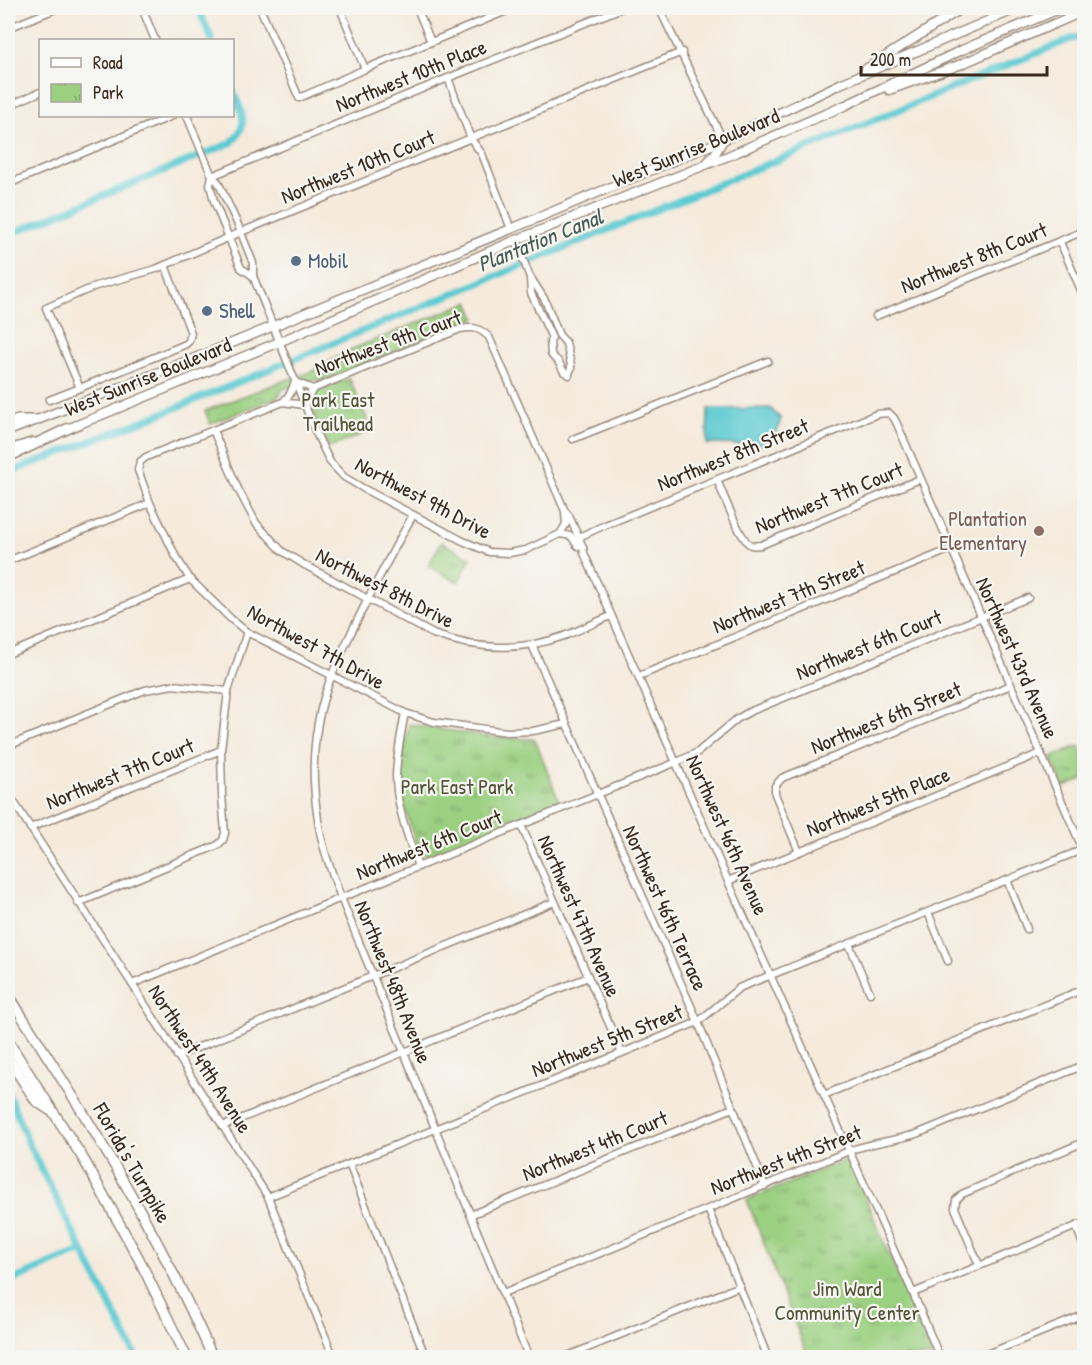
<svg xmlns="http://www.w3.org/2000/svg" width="1092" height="1365" viewBox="0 0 1092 1365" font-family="'Patrick Hand',sans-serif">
<defs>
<pattern id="park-tufts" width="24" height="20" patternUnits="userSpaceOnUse" patternTransform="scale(1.5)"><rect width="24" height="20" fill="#9bd081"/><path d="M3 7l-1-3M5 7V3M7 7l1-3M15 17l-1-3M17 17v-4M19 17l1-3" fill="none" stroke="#80a969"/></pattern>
</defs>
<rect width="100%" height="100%" fill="#f6f6f2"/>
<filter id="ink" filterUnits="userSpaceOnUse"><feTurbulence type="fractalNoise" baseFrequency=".0167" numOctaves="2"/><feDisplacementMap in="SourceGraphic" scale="12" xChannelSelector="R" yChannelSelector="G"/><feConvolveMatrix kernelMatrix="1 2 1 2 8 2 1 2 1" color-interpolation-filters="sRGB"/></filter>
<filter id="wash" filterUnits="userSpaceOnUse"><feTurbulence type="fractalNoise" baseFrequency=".008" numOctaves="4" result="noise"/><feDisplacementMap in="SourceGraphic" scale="24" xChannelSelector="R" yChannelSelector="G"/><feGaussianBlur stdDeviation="1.35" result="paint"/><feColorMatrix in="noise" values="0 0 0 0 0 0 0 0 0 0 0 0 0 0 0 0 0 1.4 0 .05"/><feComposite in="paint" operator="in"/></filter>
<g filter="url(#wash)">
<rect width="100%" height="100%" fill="#f5eadc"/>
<!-- park -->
<g fill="url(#park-tufts)" stroke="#6b7d50" stroke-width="1.5">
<path d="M469 302 476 318 324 380H311L283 389 278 397 210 424 205 411 280 382 311 372 350 350Z"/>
<path d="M349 378 372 430 329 448 313 413 307 411 310 399 314 393Z"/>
<path d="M441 542 471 558 458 582 428 566Z"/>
<path d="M409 724 490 737 535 739 559 801 432 857 418 851 403 802 401 769Z"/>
<path d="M1079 746 1084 757V779L1064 787 1051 757Z"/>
<path d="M849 1159 932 1357H933H808L747 1200Z"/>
</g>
<!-- water -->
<path fill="#5dcad2" stroke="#4c7a78" stroke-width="1.5" d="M770 408 781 419 775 438 759 445 707 444 708 409Z"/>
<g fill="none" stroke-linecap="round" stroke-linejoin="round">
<!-- canal -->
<g stroke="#5dcad2" stroke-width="7">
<path d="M198 8 212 40"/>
<path d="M8 235 231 143C251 123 242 112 232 89"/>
<path d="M8 473 171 410 1071 39 1084 36"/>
<path d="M8 1093 30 1147 137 1358"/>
<path d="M8 1282 83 1250"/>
</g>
</g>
</g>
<g filter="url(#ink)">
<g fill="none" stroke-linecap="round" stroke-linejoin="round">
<!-- minor casing -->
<g stroke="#988a7d" stroke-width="9">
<g id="minor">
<path d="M142 8 155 40"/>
<path d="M260 8 299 98 365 69 514 8"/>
<path d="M340 8 365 69"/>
<path d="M417 8 431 42"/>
<path d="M659 8 723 140"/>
<path d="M8 28 58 8"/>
<path d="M448 78 471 139 482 154 511 229"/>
<path d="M8 106 40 92"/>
<path d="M187 116 212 176 218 182 238 225 253 263V276L316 433 330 462 344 477 366 490 463 541 489 552 509 553 526 550 560 534 566 524 565 514"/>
<path d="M212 176 448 78 622 8"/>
<path d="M212 176 210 185 214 201 241 268 253 276"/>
<path d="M8 184 172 116"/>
<path d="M516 240 529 275 545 300 559 335 566 343 571 365V369L569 373V375"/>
<path d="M1060 242 1084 297"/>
<path d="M530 279 531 293 552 338 550 341 551 354 554 358 558 361 564 372 569 373"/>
<path d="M876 316 1084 231"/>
<path d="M295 382 313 389 460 329C474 327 478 327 489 337L565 511 569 516 583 547 584 553 591 569 728 881 913 1293 940 1358"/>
<path d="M80 388 46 308 96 286 156 269 241 232 682 52"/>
<path d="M313 389 304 405 283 402 146 457 140 462 138 470 150 503 175 555 190 579 231 619 247 632 405 713 434 722 507 732 533 731 566 724"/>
<path d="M49 400 80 388 186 344 189 341 191 333 165 265"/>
<path d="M283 402 290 394 295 382"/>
<path d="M213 430 238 489 256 523 282 551 303 564 433 634C477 650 519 652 564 636 580 630 596 622 611 616"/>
<path d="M573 439 768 361"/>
<path d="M717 480C722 491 741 542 751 545 754 546 758 545 761 545L920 479"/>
<path d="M413 515C392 552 372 590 353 629 340 656 328 680 321 709 312 745 312 783 318 819 321 846 332 872 341 898L529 1358"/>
<path d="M560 534 571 536 578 546"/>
<path d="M577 545 581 536 603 526 877 414 889 413 894 418 897 424 1084 852"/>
<path d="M8 561 150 503"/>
<path d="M532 645 698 1022 765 1186"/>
<path d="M8 654 190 579"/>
<path d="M639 676 951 549"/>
<path d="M405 713C401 733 397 754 396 775 396 806 408 837 418 867"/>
<path d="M8 746 145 690 173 685 228 691"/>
<path d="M8 793 132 984 268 1197 334 1358"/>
<path d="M521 825 622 1053"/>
<path d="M30 828 221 750"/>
<path d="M799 852 775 794V786L782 778 1011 685"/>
<path d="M1007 880 1027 929"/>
<path d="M728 881 1041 753"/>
<path d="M78 903 218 845 223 840 225 833 222 795 221 750 228 691 247 632"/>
<path d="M928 912 948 961"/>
<path d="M849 944 870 993"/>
<path d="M132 984 341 898 677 762 698 752 737 719 749 712 1028 598"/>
<path d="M177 1056 554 902"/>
<path d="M824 1095 1084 989"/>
<path d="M223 1126 588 977"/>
<path d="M349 1164 426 1358"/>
<path d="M268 1197 698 1022 739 988 1084 849"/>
<path d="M708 1209 768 1358"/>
<path d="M470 1215 733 1108"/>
<path d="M1076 1226 1084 1247"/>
<path d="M979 1265 955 1208 956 1200 962 1194 1084 1142"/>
<path d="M503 1293 849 1151C872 1142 896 1141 919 1133L1084 1065"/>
<path d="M913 1293 1084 1223"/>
<path d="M563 1358 740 1286"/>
<path d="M977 1358 1084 1315"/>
</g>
</g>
<!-- major casing -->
<g stroke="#988a7d" stroke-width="11">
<g id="major">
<path d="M866 69 962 8"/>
<path d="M889 90 959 65 1084 11"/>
<path d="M707 163 715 154 723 140"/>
<path d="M65 430 279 342 516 240 728 156 846 105 962 50 1061 8"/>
<path d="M8 431 37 420 210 352 523 224 723 140 840 84 1018 8"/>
<path d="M8 450 33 442"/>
</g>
</g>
<!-- highway casing -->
<g stroke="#988a7d" stroke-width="12">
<g id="highway">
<path d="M8 424 18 420H37"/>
<path d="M8 457 69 428"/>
<path d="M8 994C35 1038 64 1081 91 1126 136 1200 178 1278 213 1358"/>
<path d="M8 1041 84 1160 139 1259 187 1358"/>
<path d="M8 1058 36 1101 51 1111"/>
</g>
</g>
<!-- minor -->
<use href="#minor" stroke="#fff" stroke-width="6"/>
<!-- major -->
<use href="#major" stroke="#fff" stroke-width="8"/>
<!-- highway -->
<use href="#highway" stroke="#fff" stroke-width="9"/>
</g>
</g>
<!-- markers -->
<g fill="#5c6f8a" stroke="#f6f6f2" stroke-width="2">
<circle cx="296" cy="261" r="6"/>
<circle cx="207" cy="311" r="6"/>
</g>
<circle fill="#8d6e63" stroke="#f6f6f2" stroke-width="2" cx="1039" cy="531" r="6"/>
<g text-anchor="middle" stroke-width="4.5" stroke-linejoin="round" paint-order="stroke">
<!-- street labels -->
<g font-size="21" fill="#3b2a1e" stroke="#f6f6f2">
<text transform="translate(411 76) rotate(-22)" y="7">Northwest 10th Place</text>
<text transform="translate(696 148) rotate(-22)" y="7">West Sunrise Boulevard</text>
<text transform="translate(358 167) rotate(-22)" y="7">Northwest 10th Court</text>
<text transform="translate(974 258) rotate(-22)" y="7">Northwest 8th Court</text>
<text transform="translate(388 343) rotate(-20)" y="7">Northwest 9th Court</text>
<text transform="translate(148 377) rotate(-22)" y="7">West Sunrise Boulevard</text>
<text transform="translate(733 455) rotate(-22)" y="7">Northwest 8th Street</text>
<text transform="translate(423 498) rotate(28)" y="7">Northwest 9th Drive</text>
<text transform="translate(829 498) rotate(-22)" y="7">Northwest 7th Court</text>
<text transform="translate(385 588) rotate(27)" y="7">Northwest 8th Drive</text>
<text transform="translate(789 597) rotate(-22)" y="7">Northwest 7th Street</text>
<text transform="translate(869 645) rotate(-22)" y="7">Northwest 6th Court</text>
<text transform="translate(316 647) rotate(29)" y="7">Northwest 7th Drive</text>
<text transform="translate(1017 658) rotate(66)" y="7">Northwest 43rd Avenue</text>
<text transform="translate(886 718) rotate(-22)" y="7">Northwest 6th Street</text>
<text transform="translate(120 774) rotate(-22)" y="7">Northwest 7th Court</text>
<text transform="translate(878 802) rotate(-22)" y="7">Northwest 5th Place</text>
<text transform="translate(727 835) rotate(66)" y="7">Northwest 46th Avenue</text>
<text transform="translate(429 845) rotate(-22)" y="7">Northwest 6th Court</text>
<text transform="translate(665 908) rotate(66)" y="7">Northwest 46th Terrace</text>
<text transform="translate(579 916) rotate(66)" y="7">Northwest 47th Avenue</text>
<text transform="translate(393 982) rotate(68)" y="7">Northwest 48th Avenue</text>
<text transform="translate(607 1041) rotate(-22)" y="7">Northwest 5th Street</text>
<text transform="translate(200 1059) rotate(57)" y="7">Northwest 49th Avenue</text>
<text transform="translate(595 1146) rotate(-22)" y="7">Northwest 4th Court</text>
<text transform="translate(786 1160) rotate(-21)" y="7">Northwest 4th Street</text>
<text transform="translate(132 1163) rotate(60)" y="7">Florida's Turnpike</text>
</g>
<!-- service labels -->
<g font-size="21" fill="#4e5e75" stroke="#f6f6f2" text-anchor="start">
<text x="308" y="268">Mobil</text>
<text x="219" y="318">Shell</text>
</g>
<!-- park labels -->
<g font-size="21" fill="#535437" stroke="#f6f6f2">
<text x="338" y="407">Park East<tspan x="338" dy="24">Trailhead</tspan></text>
<text x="457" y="794">Park East Park</text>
<text x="847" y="1296">Jim Ward<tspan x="847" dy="24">Community Center</tspan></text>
</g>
<!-- education labels -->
<g font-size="21" fill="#785e54" stroke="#f6f6f2" text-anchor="end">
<text x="1027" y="526">Plantation<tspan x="1027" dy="24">Elementary</tspan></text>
</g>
<!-- water labels -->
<g font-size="22" font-style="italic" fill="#455a54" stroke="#f6f6f2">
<text transform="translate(540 240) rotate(-22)" y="8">Plantation Canal</text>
</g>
</g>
<!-- margin -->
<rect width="1092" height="1365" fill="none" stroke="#f6f6f2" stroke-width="30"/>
<!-- legend -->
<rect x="39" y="39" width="195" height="78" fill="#f6f6f2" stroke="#aba49d" stroke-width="1.5"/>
<rect x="51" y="58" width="30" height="9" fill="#ffffff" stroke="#aba49d" stroke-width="1.5"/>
<text x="93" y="69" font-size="18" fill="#3b2a1e">Road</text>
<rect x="51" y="84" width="30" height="18" fill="url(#park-tufts)" stroke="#aba49d" stroke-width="1.5"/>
<text x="93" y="99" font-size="18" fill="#3b2a1e">Park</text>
<!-- scale -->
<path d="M861 66v9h186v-9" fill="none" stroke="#3b2a1e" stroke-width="3"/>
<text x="870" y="66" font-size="18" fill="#3b2a1e" stroke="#f6f6f2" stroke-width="4.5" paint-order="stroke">200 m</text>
</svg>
